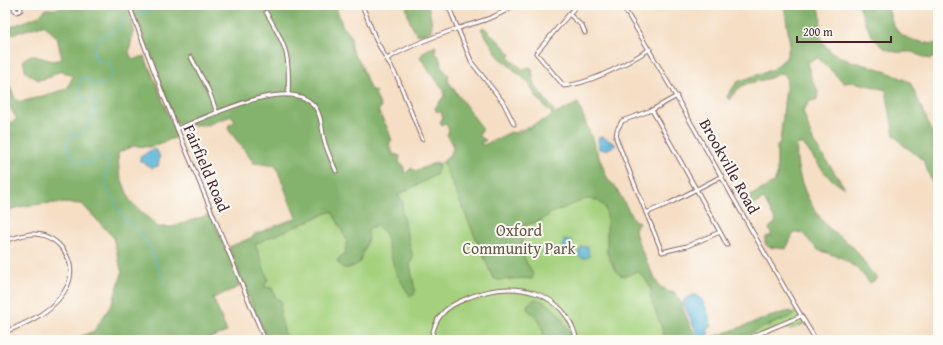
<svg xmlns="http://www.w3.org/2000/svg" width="943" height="345" viewBox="0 0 943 345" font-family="'Gentium Book Plus',serif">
<rect width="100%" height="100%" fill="#fdfcf7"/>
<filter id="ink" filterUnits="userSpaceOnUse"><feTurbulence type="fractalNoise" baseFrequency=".025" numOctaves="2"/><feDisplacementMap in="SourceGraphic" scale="8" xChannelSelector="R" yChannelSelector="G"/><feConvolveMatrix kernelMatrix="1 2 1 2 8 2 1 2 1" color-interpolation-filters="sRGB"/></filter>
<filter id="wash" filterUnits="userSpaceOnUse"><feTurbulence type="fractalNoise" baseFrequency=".012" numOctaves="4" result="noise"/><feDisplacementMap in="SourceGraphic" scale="16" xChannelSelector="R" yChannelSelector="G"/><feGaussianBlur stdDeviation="0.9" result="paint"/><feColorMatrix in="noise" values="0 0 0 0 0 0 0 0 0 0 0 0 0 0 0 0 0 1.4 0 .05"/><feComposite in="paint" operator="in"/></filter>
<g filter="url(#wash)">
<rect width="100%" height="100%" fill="#f5dec4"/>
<!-- green -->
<g fill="#a5d17e" stroke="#787854">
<path d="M575 108 648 283 669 340H265L228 250Z"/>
<path d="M796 311 801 316 804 324 791 329H783L756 340H719Z"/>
</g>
<!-- forest -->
<g fill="#84b36d" stroke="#67694c">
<path d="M62 5H125L134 27 129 53 133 60 144 56 154 78 177 137 151 147 133 146 118 153 119 172 130 201 158 227H172L211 214 241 286 213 298 227 332 203 340H72L94 331 113 302 122 273 113 237 82 204C56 202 30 203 5 211V123L13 122 17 119 5 100V76L16 100 21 102 67 89 73 76 62 71 55 73 51 77 38 80 26 72 23 60 31 55 53 61 62 59 57 37 43 25 9 35 5 33V29L39 16 46 9H56Z"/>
<path d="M131 5H335L343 27 351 36V48L354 55 360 62 370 89 376 92 375 94 381 107 378 111 387 127 392 141 389 143 393 154 400 156 399 163 404 166V172L406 173 411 168 416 171 437 162 439 166 436 175 398 195 403 202 402 213 413 258 410 264 415 291 414 295 410 296 396 273 384 231 376 225 368 229V239L360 262C352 268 341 273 337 260L345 253 347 241 332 211 255 244 268 279 264 287 272 288 276 298 281 301 280 316 287 340H268L229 247 251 238 255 234 296 218 276 166 254 163 228 129 229 125 236 121 231 116 207 125H180L176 123Z"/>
<path d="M406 5H428L432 24 431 31 425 34 418 35C410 26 408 17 406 5Z"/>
<path d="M784 5H817C825 18 817 27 821 38 831 61 858 62 879 69 889 72 900 78 910 82L938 144V196L923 160 902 144 894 135 886 90 854 82 844 83 818 58 808 62 811 77 818 92 817 100 810 101 803 111 813 141 845 188C825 179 816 159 803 144H797C794 172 808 206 827 226 836 235 850 242 857 252 865 262 868 271 878 278L870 283 859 270 842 258 818 250 802 233 797 232 793 234 786 249 769 247 765 244V239L767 236H772L769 228 776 222 764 199 744 210 740 202 773 183 777 176V146L780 142 787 78 782 73C777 74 775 76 770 78 748 85 744 79 729 100L727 96 737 82 772 70 786 58 790 44Z"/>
<path d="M859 5H887C890 14 892 25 898 32 906 40 927 44 938 44V55L930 59C923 58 918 54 912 52 907 51 901 53 896 52 872 48 866 25 859 5Z"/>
<path d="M483 27C488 30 507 50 511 54L509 58 522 69 530 67 532 69C534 96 547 95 555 114L578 103 608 180 615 186 634 220 639 222C638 225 635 227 635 230 634 236 655 281 660 287L664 288 668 292H674C685 306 687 327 700 340H666L650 296 652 290 644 277 637 271 626 276 620 275 614 268 607 253V216L605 207 597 200 586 199 551 213 542 220 523 226C521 235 522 251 525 259 527 266 535 272 532 279L524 278 498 280 493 278 444 165V161L453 150 452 142 447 135 449 130 446 124 442 125 440 122 443 117 441 112 436 111 435 108 444 96V90L429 71 420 57 425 51 436 46 435 52 439 57 442 68 449 75 448 81 482 128V131L478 134 480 137 486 140 483 142H480L481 144 484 145 511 132 518 134 528 126 529 129 533 127V125L551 117 552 114 537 98 528 82 499 57 481 29Z"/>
<path d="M535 299C555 303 566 323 573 340H545C543 334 540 319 536 316 532 312 527 313 527 305Z"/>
<path d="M790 311 794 315 732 340H705L775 315Z"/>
</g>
<!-- water -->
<g fill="#5cb7d9" stroke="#536b82">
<path d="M603 137 615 144 616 145 606 150 599 149 598 138Z"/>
<path d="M153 149 157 151 160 157 158 166 152 168 140 161V157Z"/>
<path d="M564 240 572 241 570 253 562 252Z"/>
<path d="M581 247H588L589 257 583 258 578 256Z"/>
<path d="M694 295C704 296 710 317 711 326L708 328V336L703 339 698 335 683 303 685 299Z"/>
</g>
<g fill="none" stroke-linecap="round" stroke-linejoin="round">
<!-- stream -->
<g stroke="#5cb7d9" stroke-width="1">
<path d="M128 15 124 16 120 27 101 38 94 44 95 60 109 62 113 71C109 83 104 85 92 85L85 77H82L79 84 80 97 94 102 97 108 86 129 69 138 66 145 75 162 92 163 99 156 108 160 109 163C103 182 103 183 114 200 117 205 118 211 122 216 127 224 136 228 141 236 153 250 159 269 165 286"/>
<path d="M138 15 155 10 157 5"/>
</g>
</g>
</g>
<g filter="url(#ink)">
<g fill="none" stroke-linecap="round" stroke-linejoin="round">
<!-- minor casing -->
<g stroke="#866261" stroke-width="5">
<g id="minor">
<path d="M16 5 14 9 17 12 21 10 20 5"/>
<path d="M129 5 164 97 265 340"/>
<path d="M362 5 376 40 398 79 422 139"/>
<path d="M448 5 472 63 503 102 514 124"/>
<path d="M577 5 536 53 564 86C592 83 626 64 650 49"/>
<path d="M622 5C690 115 748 230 816 340"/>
<path d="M266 12C287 48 290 54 288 95"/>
<path d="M569 14 582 26 585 33"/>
<path d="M191 57 209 91 217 113"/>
<path d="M387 59C409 46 435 36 459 28 477 22 498 18 513 5"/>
<path d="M677 96 652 110 622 121 617 130 616 138 662 252 687 246 720 232 727 245"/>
<path d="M652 110 720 232"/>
<path d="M177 129C206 118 296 71 317 110 322 119 322 130 324 140 327 151 332 161 336 171"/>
<path d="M646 213 670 203 722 176"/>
<path d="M5 241C15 238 25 233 35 234 59 235 78 262 68 285 56 310 30 322 5 332"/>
<path d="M431 340C433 331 435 322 441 315 449 305 459 302 470 297 513 280 564 289 577 340"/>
<path d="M744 340 801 316"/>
</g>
</g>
<!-- minor -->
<use href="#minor" stroke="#fff" stroke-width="3"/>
</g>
</g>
<g text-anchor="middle" stroke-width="4" stroke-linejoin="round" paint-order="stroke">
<!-- street labels -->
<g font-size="16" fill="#4a1f2b" stroke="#fdfcf7">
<text transform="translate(730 166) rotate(61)" y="6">Brookville Road</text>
<text transform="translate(207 168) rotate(67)" y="6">Fairfield Road</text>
</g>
<!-- park labels -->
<g font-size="16" fill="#655444" stroke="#fdfcf7">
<text x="519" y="236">Oxford<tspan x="519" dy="18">Community Park</tspan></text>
</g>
</g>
<!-- margin -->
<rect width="943" height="345" fill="none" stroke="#fdfcf7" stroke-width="20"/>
<!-- scale -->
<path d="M797 36v6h94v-6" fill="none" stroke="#4a1f2b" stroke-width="2"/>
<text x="803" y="36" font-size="12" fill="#4a1f2b" stroke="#fdfcf7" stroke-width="3" paint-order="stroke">200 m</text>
</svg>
